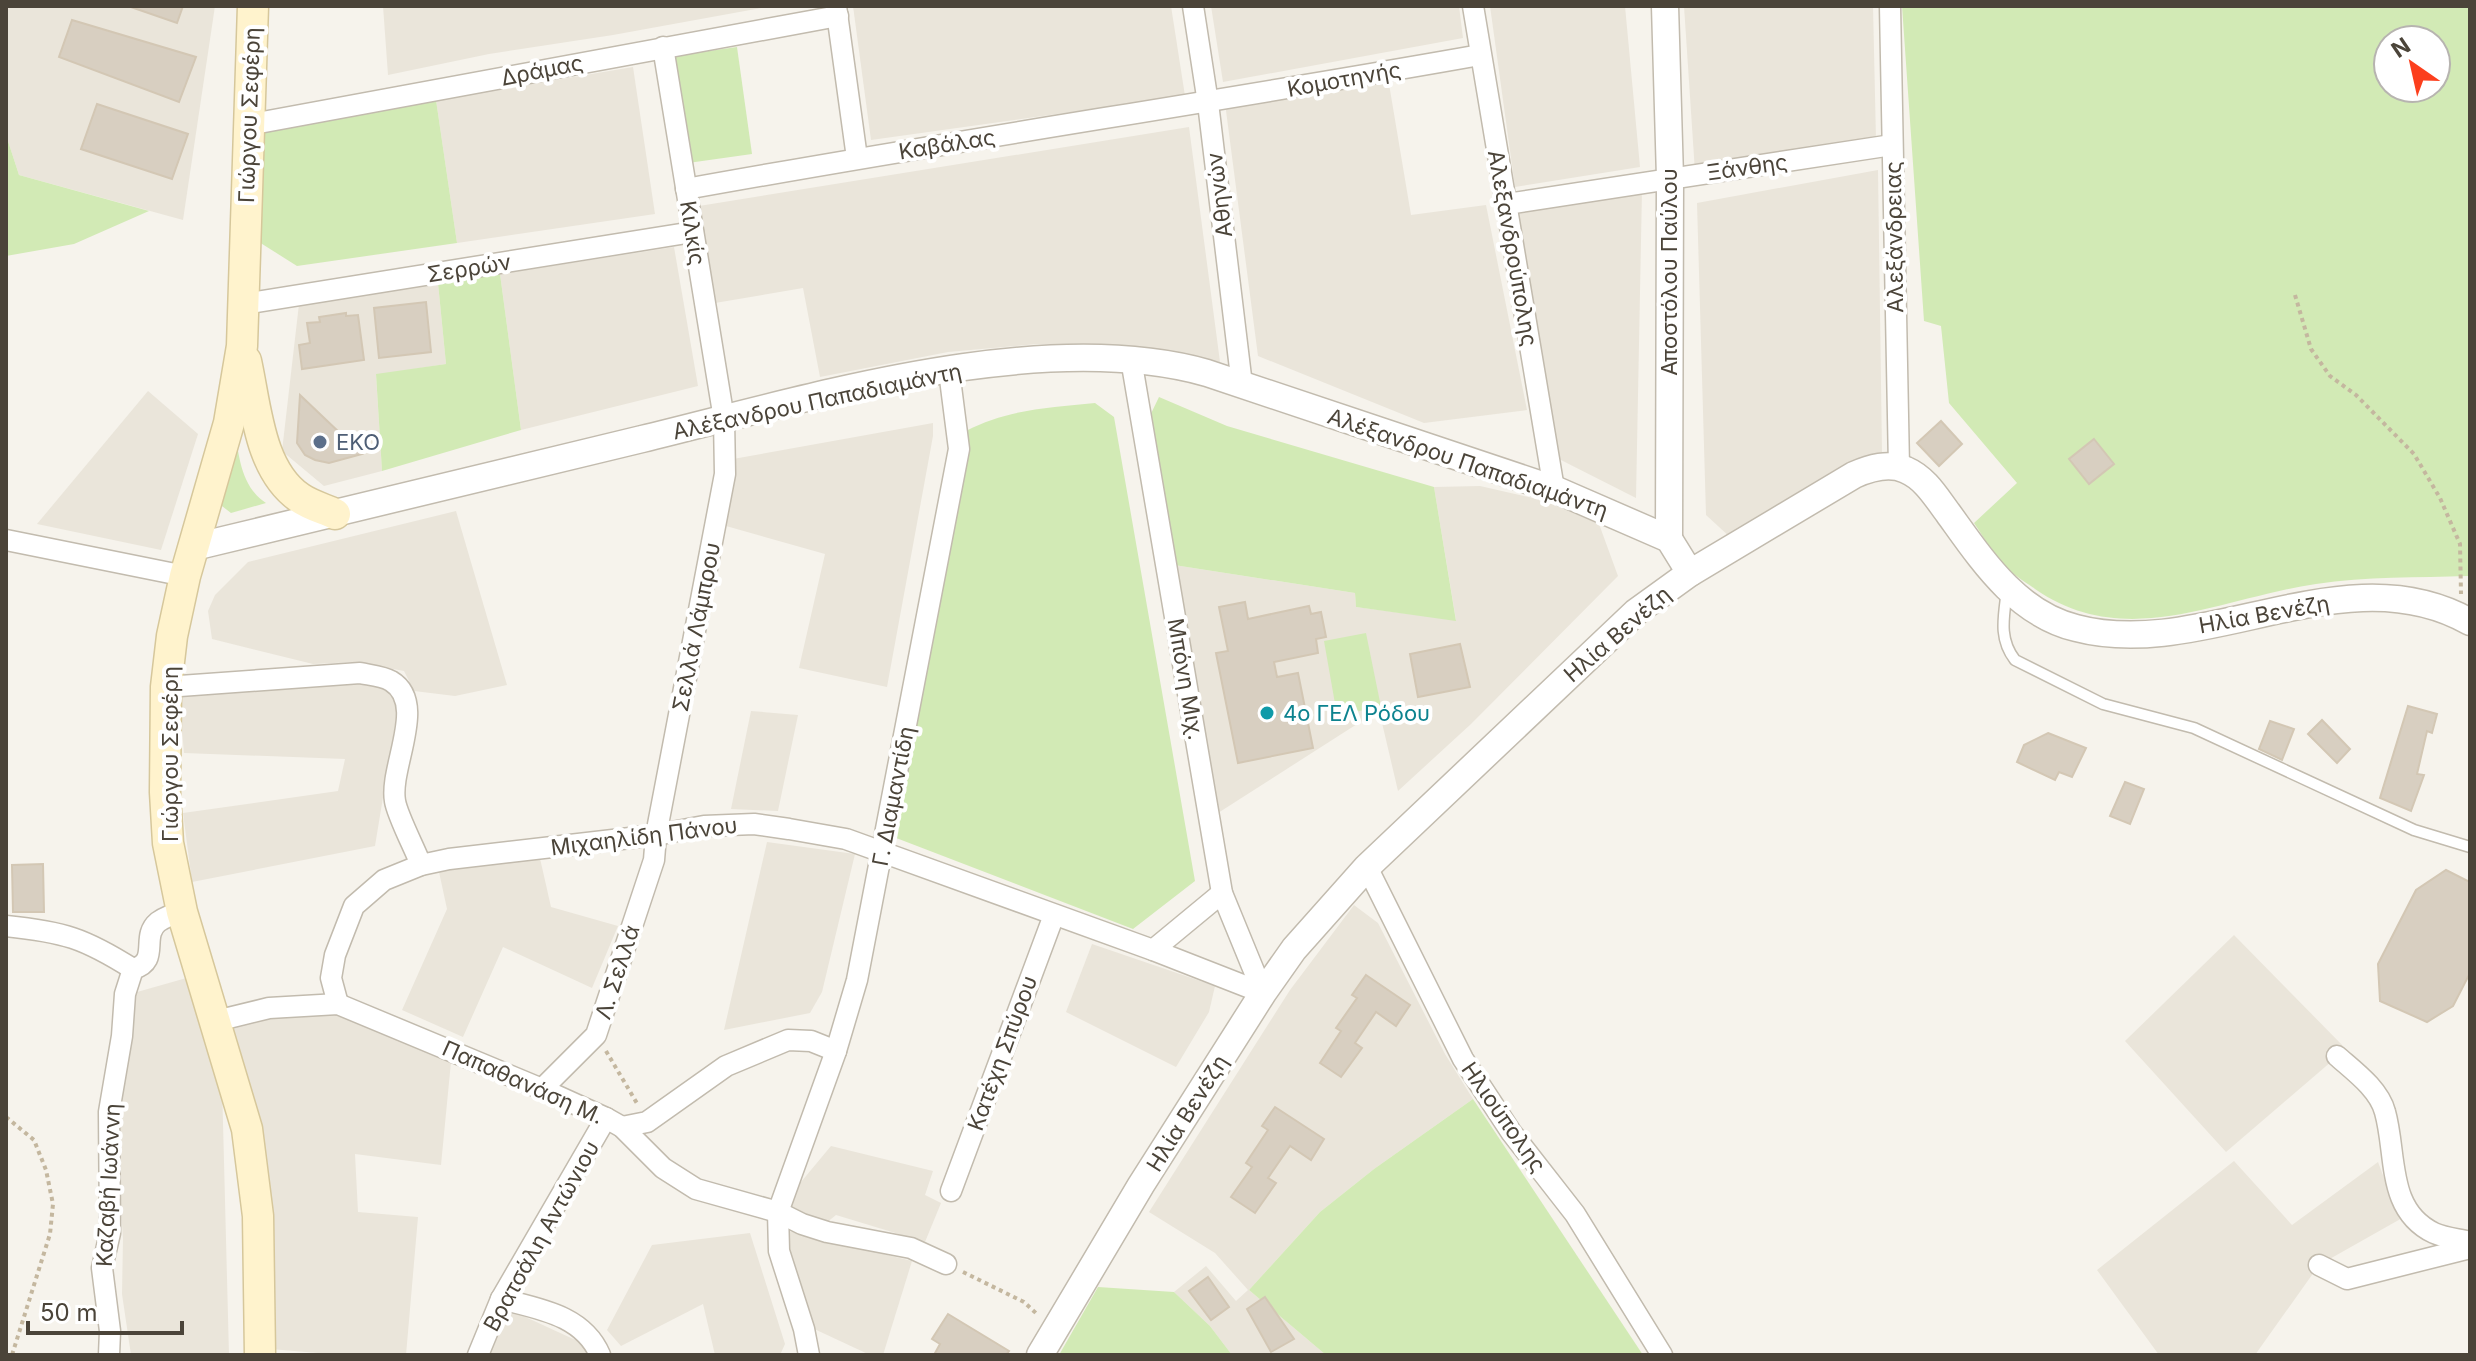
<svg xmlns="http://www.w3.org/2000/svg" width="2476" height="1361" viewBox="0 0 2476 1361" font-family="Inter,sans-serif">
<rect width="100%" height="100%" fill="#f6f3ec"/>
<!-- residential -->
<g fill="#eae5da">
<path d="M6 6H215L183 220 19 175 6 135Z"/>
<path d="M383 6H772L613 35 489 54 388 75Z"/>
<path d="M853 6H1171L1185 96 871 140Z"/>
<path d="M1211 6H1459L1463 38 1223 82Z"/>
<path d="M1490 6H1625L1640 167 1515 187Z"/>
<path d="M1684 6H1873L1876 140 1695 172Z"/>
<path d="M633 67 655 214 457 243 436 100Z"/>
<path d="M1388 78 1411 215 1486 205 1527 410 1424 423 1258 356 1225 103Z"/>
<path d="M1189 127 1220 362 1126 345 1037 344 948 352 820 377 803 288 715 303 699 206Z"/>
<path d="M1878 170 1882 453 1731 538 1706 515 1697 203Z"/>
<path d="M1642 190 1636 498 1555 457 1513 209Z"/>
<path d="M674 247 698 386 521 430 500 274Z"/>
<path d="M438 283 446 364 376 375 382 471 324 486 282 451 299 304Z"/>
<path d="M148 391 198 434 161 550 37 524Z"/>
<path d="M933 423V436L887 687 799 668 825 554 719 524 733 459Z"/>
<path d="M1480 486 1542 500 1599 524 1618 576 1471 724 1398 791 1379 710 1218 813 1174 565 1355 593 1356 607 1456 620 1434 487Z"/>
<path d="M456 511 507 685 455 696 414 691 404 671 355 662 313 664 212 639 208 611 215 595 248 562Z"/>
<path d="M362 678 389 690 399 700 375 846 192 882 183 813 338 791 345 759 184 753 178 686Z"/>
<path d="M751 711 798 715 778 811 731 809Z"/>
<path d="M767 842 855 854 822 992 810 1013 724 1030Z"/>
<path d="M537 845 551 907 618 926 592 988 503 947 463 1037 402 1010 447 909 436 858Z"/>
<path d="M1354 905 1378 923 1445 1054 1473 1099 1374 1169 1320 1212 1249 1290 1326 1355H1232L1210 1326 1174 1292 1206 1266 1236 1301 1248 1290 1215 1253 1149 1212 1290 990Z"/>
<path d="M2234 935 2346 1049 2226 1152 2125 1041Z"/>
<path d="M1092 944 1215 986 1209 1012 1176 1067 1066 1012Z"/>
<path d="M190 977 222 1084 229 1355H131L122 1294 123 1239 115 1114 130 994Z"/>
<path d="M331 1013 451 1062 441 1165 355 1154 358 1212 418 1217 406 1355H342L270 1349 230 1021Z"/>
<path d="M831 1146 933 1171 925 1195 941 1203 925 1242 836 1215 826 1223 781 1206Z"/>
<path d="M2234 1161 2292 1225 2378 1162 2387 1186 2404 1217 2319 1265 2255 1355H2159L2097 1270Z"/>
<path d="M784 1230 912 1261 883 1355H870L810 1327Z"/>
<path d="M750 1233 785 1344 780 1355H715L703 1304 621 1346 607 1330 652 1245Z"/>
<path d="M508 1309 582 1343 587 1355H487Z"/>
</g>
<!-- green -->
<g fill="#d2eab5" fill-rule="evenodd">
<path d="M1902 6H2470V582L2468 576C2418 578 2366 576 2316 584 2220 598 2126 652 2035 589 2024 581 2010 573 2002 563 1991 551 1983 536 1974 523L2017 483 1949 403 1941 326 1924 321ZM2388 40H2436V88H2388Z"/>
<path d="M737 47 752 154 688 163 673 56Z"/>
<path d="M436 100 457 243 297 266 259 242 260 130Z"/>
<path d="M6 135 19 175 149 211 74 244 6 256Z"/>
<path d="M500 274 521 430 382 471 376 374 446 364 438 283Z"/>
<path d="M1159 397 1227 426 1434 487 1456 621 1356 607 1355 593 1174 565 1145 426Z"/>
<path d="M1095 403 1114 417 1195 881 1133 929 891 836 966 431C1007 409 1049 408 1095 403Z"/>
<path d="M234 426C239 454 240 486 266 503L231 513 218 503Z"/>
<path d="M1366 633 1381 707 1337 715 1324 641Z"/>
<path d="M1473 1099 1643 1355H1326L1249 1290 1320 1212 1374 1169Z"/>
<path d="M1098 1287 1174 1292 1210 1326 1232 1355H1059Z"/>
</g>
<!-- building -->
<g fill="#d8cfc1" stroke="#d3c7b4" stroke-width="2">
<path d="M128 6H183L177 23Z"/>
<path d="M72 20 196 57 179 102 59 57Z"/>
<path d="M97 104 188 134 172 179 81 149Z"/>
<path d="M426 302 431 352 379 358 374 308Z"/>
<path d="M346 313V316L358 315 364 360 302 369 299 345 310 343 307 323 320 322 319 317Z"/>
<path d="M300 395 362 454 329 463 315 460 305 455 297 443Z"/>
<path d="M1941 421 1962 444 1939 466 1917 443Z"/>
<path d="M2094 439 2114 464 2089 484 2069 459Z"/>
<path d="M1245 602 1248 619 1309 606 1311 614 1321 612 1326 637 1316 639 1318 653 1274 662 1277 677 1298 673 1313 748 1238 763 1216 653 1228 651 1219 607Z"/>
<path d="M1460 644 1470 687 1418 697 1410 654Z"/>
<path d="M2408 706 2437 714 2432 733 2427 731 2417 774 2424 775 2411 811 2380 798Z"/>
<path d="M2322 720 2350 749 2337 763 2308 734Z"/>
<path d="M2270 721 2294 729 2282 760 2259 749Z"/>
<path d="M2048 733 2086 748 2072 777 2059 772 2055 780 2017 762 2024 745Z"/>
<path d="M2125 782 2144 789 2130 824 2110 816Z"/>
<path d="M43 864 44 912H13L12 865Z"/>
<path d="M2446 870 2470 882V973L2453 1006 2427 1022 2380 1001 2378 964 2416 890Z"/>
<path d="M1366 975 1410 1005 1396 1026 1376 1012 1355 1043 1362 1048 1341 1077 1320 1063 1341 1031 1336 1028 1357 998 1352 995Z"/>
<path d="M1275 1107 1324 1139 1311 1160 1290 1146 1268 1178 1276 1183 1255 1213 1231 1197 1252 1167 1246 1163 1268 1130 1262 1126Z"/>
<path d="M1208 1277 1229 1307 1211 1320 1189 1291Z"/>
<path d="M1265 1297 1294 1339 1271 1352 1247 1309Z"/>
<path d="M948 1314 1009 1351 1006 1355H934L940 1344 932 1339Z"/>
</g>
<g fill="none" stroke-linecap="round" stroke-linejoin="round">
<!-- service casing -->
<g stroke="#c2bbae" stroke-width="13">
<path id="service" d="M2007 590C2004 616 1998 638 2015 660L2103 704 2194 728 2414 830 2470 847"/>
</g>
<!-- minor casing -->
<g stroke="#c2bbae" stroke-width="23">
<g id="minor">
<path d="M836 6 857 158"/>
<path d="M1193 6 1208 103 1242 385"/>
<path d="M1473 6 1554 489"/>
<path d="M1890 6 1899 467"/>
<path d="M247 125 838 16"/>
<path d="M686 189C950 141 1216 102 1480 55"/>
<path d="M1507 204 1892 145"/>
<path d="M244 304 693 232"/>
<path d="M1131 359 1222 893 1263 993"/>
<path d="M6 540 185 576"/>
<path d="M166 687 360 673C369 675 383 676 391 681 428 703 389 767 395 801 397 815 415 849 421 865"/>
<path d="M1367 867 1463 1059 1511 1132 1575 1214 1662 1355"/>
<path d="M6 926C64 932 84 938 133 969 161 961 140 937 158 922 165 917 174 914 182 912"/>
<path d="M1153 950 1222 893"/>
<path d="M338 1004 331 978 335 955 354 906 384 880 421 865 449 859 656 835 704 826 754 824 789 829 846 839 1153 950 1263 993"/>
<path d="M216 1021 269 1008 338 1004 542 1089 606 1118 622 1127 663 1168 696 1189 778 1212 802 1224 827 1232 911 1248 946 1264"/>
<path d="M2337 1056C2354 1071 2379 1089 2385 1112 2397 1154 2386 1210 2434 1233 2445 1238 2459 1239 2470 1242"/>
<path d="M542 1089 596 1035 654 860 656 835 725 474 724 419 663 47"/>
<path d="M622 1127 647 1122 726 1066 788 1040 811 1041 836 1051"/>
<path d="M951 1191 1054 915"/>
<path d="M2319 1265 2347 1279 2470 1248"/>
<path d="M501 1299C539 1309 583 1315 600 1355"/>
<path d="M109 1355 110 1331 102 1268 110 1233 109 1112 122 1036 125 994 133 969"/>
<path d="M478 1355 501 1299 606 1118"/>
<path d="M809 1355 804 1329 779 1251 778 1212 836 1051 857 980 959 449 949 371"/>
</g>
</g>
<!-- tertiary casing -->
<g stroke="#c2bbae" stroke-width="29">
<g id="tertiary">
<path d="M1665 6 1670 178 1669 539"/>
<path d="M194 547C344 511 493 475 642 439 807 399 1041 326 1207 373L1554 489 1669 539 1690 573"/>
<path d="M1040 1355 1141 1185 1263 993 1294 949 1367 867 1636 612 1690 573 1854 475C1870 468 1889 462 1906 470 1925 478 1936 497 1948 513 1982 560 2016 613 2076 628 2204 662 2345 551 2470 622"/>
</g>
</g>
<!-- secondary casing -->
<g stroke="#d6c79b" stroke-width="33">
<g id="secondary">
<path d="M253 6 242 346 229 423 185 576 172 636 166 687 165 792 168 843 182 912 247 1129 258 1216 260 1355"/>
<path d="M246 361C256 406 259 470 300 498 310 505 324 509 335 514"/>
</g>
</g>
<!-- path -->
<g stroke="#c4b79f" stroke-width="4" stroke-dasharray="4 4" stroke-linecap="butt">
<path d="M2295 295 2311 349 2330 376 2356 395 2414 454 2440 498 2460 544 2461 594"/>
<path d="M606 1051 638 1105"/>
<path d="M6 1117 34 1140 46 1170 53 1204 50 1234 12 1355"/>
<path d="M963 1272 1024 1302 1038 1315"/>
</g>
<!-- service -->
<use href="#service" stroke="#fff" stroke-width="10"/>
<!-- minor -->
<use href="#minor" stroke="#fff" stroke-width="20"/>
<!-- tertiary -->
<use href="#tertiary" stroke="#fff" stroke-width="26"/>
<!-- secondary -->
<use href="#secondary" stroke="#fff3cd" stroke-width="30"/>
</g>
<!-- markers -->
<circle fill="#5c6f8a" stroke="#fff" stroke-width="3" cx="320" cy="442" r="8"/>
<circle fill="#0f9aa8" stroke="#fff" stroke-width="3" cx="1267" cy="713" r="8"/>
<g text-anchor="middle" stroke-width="8" stroke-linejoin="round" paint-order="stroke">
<!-- street labels -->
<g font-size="22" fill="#4b4439" stroke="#fff">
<text transform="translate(542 70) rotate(-11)" y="8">Δράμας</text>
<text transform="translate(1344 79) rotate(-10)" y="8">Κομοτηνής</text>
<text transform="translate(249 115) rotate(-88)" y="8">Γιώργου Σεφέρη</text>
<text transform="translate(947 144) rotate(-9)" y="8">Καβάλας</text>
<text transform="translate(1747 167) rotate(-8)" y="8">Ξάνθης</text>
<text transform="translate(1219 195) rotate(-97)" y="8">Αθηνών</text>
<text transform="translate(693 233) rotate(81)" y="8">Κιλκίς</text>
<text transform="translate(1894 237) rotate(-91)" y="8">Αλεξάνδρειας</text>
<text transform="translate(1513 248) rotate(80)" y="8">Αλεξανδρούπολης</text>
<text transform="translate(469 268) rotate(-9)" y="8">Σερρών</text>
<text transform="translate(1669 272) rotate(-90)" y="8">Αποστόλου Παύλου</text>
<text transform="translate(817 401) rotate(-12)" y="8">Αλέξανδρου Παπαδιαμάντη</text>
<text transform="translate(1468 463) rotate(19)" y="8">Αλέξανδρου Παπαδιαμάντη</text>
<text transform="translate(2264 614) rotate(-10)" y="8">Ηλία Βενέζη</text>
<text transform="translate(696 627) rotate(-79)" y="8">Σελλά Λάμπρου</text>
<text transform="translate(1617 634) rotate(-41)" y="8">Ηλία Βενέζη</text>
<text transform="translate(1186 679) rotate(80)" y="8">Μπόνη Μιχ.</text>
<text transform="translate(170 754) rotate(-90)" y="8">Γιώργου Σεφέρη</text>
<text transform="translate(893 796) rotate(-79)" y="8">Γ. Διαμαντίδη</text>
<text transform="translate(644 836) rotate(-7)" y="8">Μιχαηλίδη Πάνου</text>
<text transform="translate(617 972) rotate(-72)" y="8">Λ. Σελλά</text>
<text transform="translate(1002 1053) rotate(-70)" y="8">Κατέχη Σπύρου</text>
<text transform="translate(523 1082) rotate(24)" y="8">Παπαθανάση Μ.</text>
<text transform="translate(1187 1113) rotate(-58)" y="8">Ηλία Βενέζη</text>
<text transform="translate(1504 1117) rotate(55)" y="8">Ηλιούπολης</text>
<text transform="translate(108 1185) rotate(-87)" y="8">Καζαβή Ιωάννη</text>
<text transform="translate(541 1236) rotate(-61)" y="8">Βρατσάλη Αντώνιου</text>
</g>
<!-- service labels -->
<g font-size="22" fill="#4e5e75" stroke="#fff" text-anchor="start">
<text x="336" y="450">EKO</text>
</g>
<!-- culture labels -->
<g font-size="22" fill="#0d838f" stroke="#fff" text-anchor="start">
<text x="1283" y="721">4ο ΓΕΛ Ρόδου</text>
</g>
</g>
<!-- border -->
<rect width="2476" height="1361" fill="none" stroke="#4b4439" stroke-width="16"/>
<!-- north arrow -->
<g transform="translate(2412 64) rotate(326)"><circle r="38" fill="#ffffff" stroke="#b7b4b0" stroke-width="2"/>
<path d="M0-6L14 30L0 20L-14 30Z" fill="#fc3f1d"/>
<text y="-12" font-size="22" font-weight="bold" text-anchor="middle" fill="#4b4439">N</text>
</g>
<!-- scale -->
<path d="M28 1321v12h154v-12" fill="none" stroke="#4b4439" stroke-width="4"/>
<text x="40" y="1321" font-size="24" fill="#4b4439" stroke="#ffffff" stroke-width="6" paint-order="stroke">50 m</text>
</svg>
